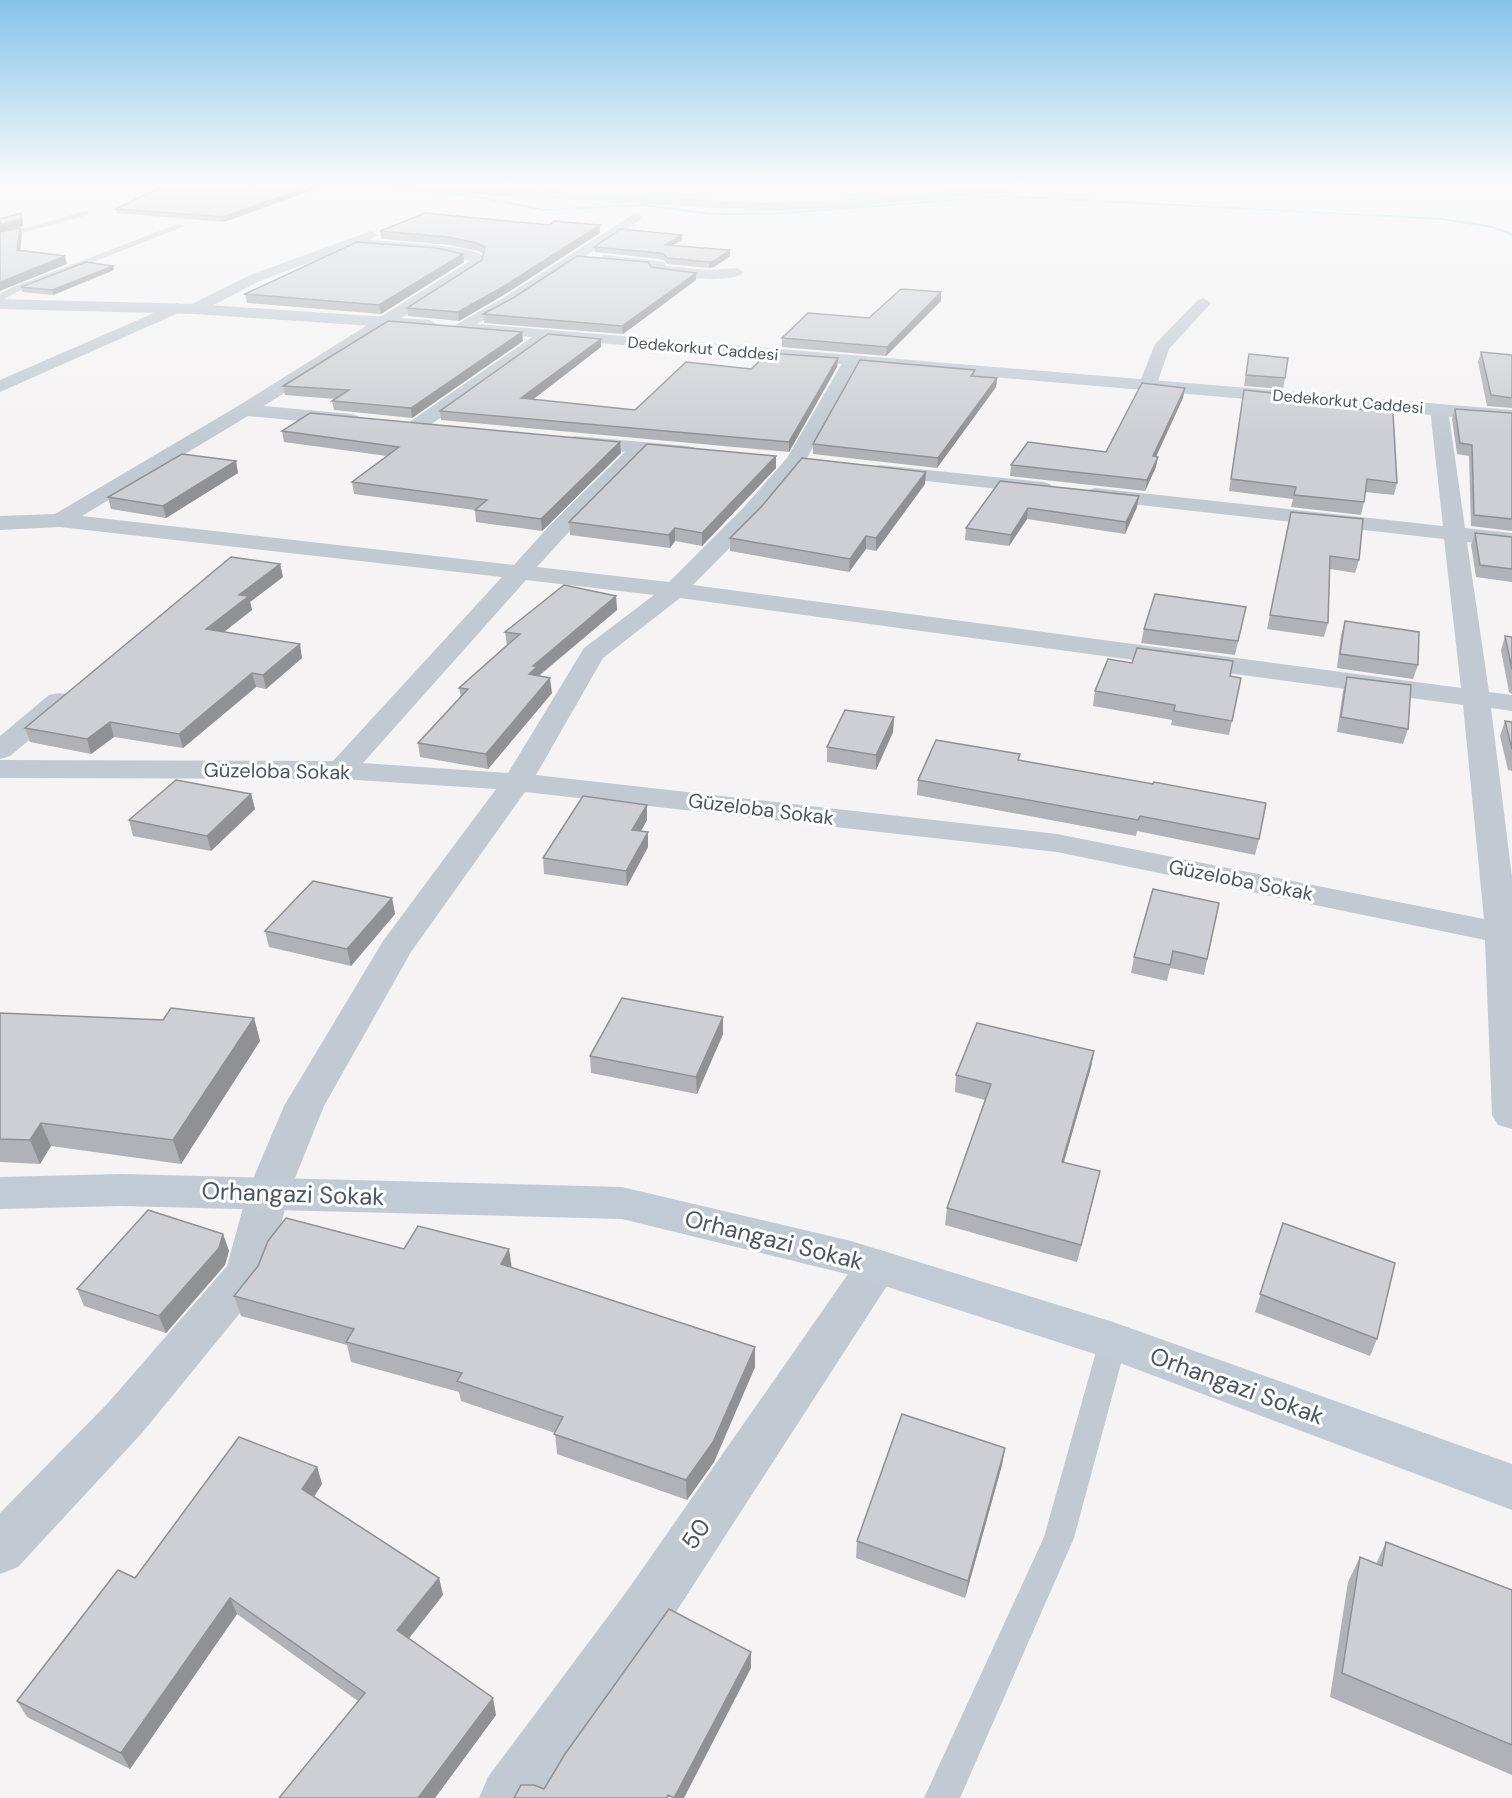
<svg xmlns="http://www.w3.org/2000/svg" width="1512" height="1798" viewBox="0 0 1512 1798" font-family="'DM Sans',sans-serif">
<rect width="100%" height="100%" fill="#f5f3f3"/>
<g fill="none" stroke-linecap="round" stroke-linejoin="round">
<!-- stream -->
<g fill="#90daee" fill-rule="evenodd">
<path d="M344 185 403 188 401 189Z"/>
<path d="M418 189 474 195 544 209 644 204 712 213H772L1004 195 1442 218 1493 226 1512 233V236L1492 228 1442 220 1004 197 772 215H712L644 206 544 211 474 197 416 191Z"/>
</g>
<!-- lane -->
<g fill="#c1cad2" fill-rule="evenodd">
<path d="M85 211H88V215L0 239V235Z"/>
<path d="M178 224 185 226 19 291 0 301V294L13 287Z"/>
<path d="M1113 1330 1123 1333 1127 1341 1074 1538 960 1798H924L1044 1537 1099 1341 1103 1333Z"/>
</g>
<!-- street -->
<g fill="#c1cad2" fill-rule="evenodd">
<path d="M382 185H454L765 203 835 200 1020 185 1004 193 835 208 765 211 388 189Z"/>
<path d="M635 213 640 214 641 217 640 220 513 304 466 330 460 332 452 327 503 298Z"/>
<path d="M371 231 378 235 369 240C390 242 474 245 485 257L482 266 264 406 351 414 358 416 360 420 358 424 351 426 248 416 82 516 514 565 551 524 625 452 568 446 565 442 568 438 575 436 688 446 695 448 698 452 695 456 688 458 646 454 567 534 537 567 669 582 744 507 787 458 844 360 847 356H859L862 360 803 465 760 517 693 585 1461 688 1444 539 1095 500 1088 498 1084 494 1088 490 1095 488 1443 526 1430 409 1432 405H1446L1448 409 1465 528 1512 533V547L1467 542 1489 692 1512 695V711L1491 708 1512 877V1129L1498 1125 1492 1115 1485 940 1057 852 525 792 411 952 324 1106 289 1193 269 1273 263 1285 142 1433 18 1567 0 1574V1513L108 1403 227 1266 247 1193 284 1106 383 941 496 789 341 779 0 778V760L333 761 502 577 60 527 0 530V516L55 514 238 406 470 261 438 254 351 247 260 281 200 312H188L186 309 188 306 250 275ZM526 580 654 595 584 648 508 773 363 763ZM680 598 1463 705 1484 919 1057 834 536 775 603 658Z"/>
<path d="M604 255 659 261 664 262 666 266 709 270 737 268 744 272C732 285 675 276 657 274L652 273 650 268 599 262 597 259Z"/>
<path d="M1203 298 1211 303 1169 349 1157 384 1154 388H1142L1139 384 1155 344 1198 300Z"/>
<path d="M177 303 185 308 183 311 0 392V380Z"/>
<path d="M547 329 553 331 555 334 553 337 422 431H408L405 427 408 423 541 331Z"/>
<path d="M880 465 1043 482 1050 484 1053 488 1050 492 1043 494 873 475 870 471 873 467Z"/>
<path d="M59 693 69 695 73 701 69 707 10 756 0 759V736L49 695Z"/>
<path d="M877 1249 892 1254 899 1266 892 1278 665 1629 545 1798H479L488 1777 627 1591 862 1254Z"/>
</g>
<!-- secondary -->
<g fill="#c1cbd6" fill-rule="evenodd">
<path d="M0 299 194 304 430 320 438 325 430 330 194 314 0 309Z"/>
<path d="M478 324 1512 410V422L472 332 470 329 472 326Z"/>
<path d="M121 1174 622 1187 851 1241 1113 1322 1512 1464V1510L1104 1357 851 1275 622 1219 121 1206 0 1209V1177Z"/>
</g>
</g>
<!-- wall -->
<g fill="#b0b2b7">
<path d="M327 185 224 222 117 213 116 209Z"/>
<path d="M380 231 600 233 502 296 459 321 408 316 407 308 482 260 484 254 478 251 449 245 382 239Z"/>
<path d="M682 235V240L673 245 730 250V256L714 267 709 268 667 264 664 260 659 259 595 252 594 247Z"/>
<path d="M463 254 464 262 381 314 247 303 245 294Z"/>
<path d="M651 267 696 273V280L623 334 484 323 483 314 513 298Z"/>
<path d="M114 270 53 295 22 292 21 287Z"/>
<path d="M941 301 886 356 782 347V338Z"/>
<path d="M601 339V347L533 399 635 410 751 369 838 358 837 367 789 452 441 420 440 411Z"/>
<path d="M523 341 412 418 334 410 332 401 336 399 285 395 283 386Z"/>
<path d="M1481 352 1512 355V408L1487 406 1478 362Z"/>
<path d="M1249 354 1285 378 1283 389 1244 386Z"/>
<path d="M975 370 974 376 997 378 996 387 937 468 813 454V444Z"/>
<path d="M1244 390 1283 401 1397 483 1394 495 1365 492 1364 502 1361 515 1291 507 1293 499 1229 491Z"/>
<path d="M1183 398 1156 457V467L1145 491 1010 476 1011 465 1106 452Z"/>
<path d="M1455 409 1512 413V531L1471 526 1469 456 1457 454 1452 419Z"/>
<path d="M282 431 621 453 542 531 476 522 475 510 354 494 352 482 387 456 284 442Z"/>
<path d="M776 456V468L702 546 675 541 670 548 570 535 569 522Z"/>
<path d="M236 461 238 473 166 518 111 509 108 497Z"/>
<path d="M1000 481 1137 507 1125 534 1027 519 1009 546 965 540 966 528Z"/>
<path d="M925 484 876 551 866 549 849 572 730 551V538Z"/>
<path d="M1291 512 1359 560 1355 573 1330 569 1328 623 1324 637 1267 629Z"/>
<path d="M1475 533 1512 537V582L1476 577 1471 545Z"/>
<path d="M280 564 283 577 250 602 252 610 223 632 302 658 266 689 256 687 183 748 114 737 91 754 30 742 25 728Z"/>
<path d="M616 596 617 610 539 676 552 693 488 769 420 757 418 743 461 697 459 688 507 645 505 632Z"/>
<path d="M1246 607 1235 655 1141 643 1144 629Z"/>
<path d="M1345 621 1418 665 1413 679 1337 668 1341 635Z"/>
<path d="M1505 636 1512 637V694L1509 692 1501 650Z"/>
<path d="M1132 663 1241 678 1229 735 1171 725 1172 720 1093 706 1095 691Z"/>
<path d="M1347 677 1408 729 1403 744 1337 732 1343 691Z"/>
<path d="M894 717 893 732 876 770 827 762V747Z"/>
<path d="M1505 721 1512 722V771L1508 770 1500 736Z"/>
<path d="M1020 760 1259 839 1255 855 1137 831 1136 836 917 795 918 780Z"/>
<path d="M251 794 255 809 211 851 133 836 129 820Z"/>
<path d="M647 805V820L641 831 648 847 627 886 544 874 543 858Z"/>
<path d="M392 898 395 914 351 966 269 947 265 931Z"/>
<path d="M1219 903 1204 975 1170 968 1167 981 1131 973 1134 957Z"/>
<path d="M0 1013 163 1020 254 1018 260 1041 181 1164 51 1146 40 1164 0 1162Z"/>
<path d="M723 1034 697 1094 591 1073 590 1056Z"/>
<path d="M1094 1051 1091 1067 1064 1162 1096 1188 1077 1262 945 1225 947 1208 985 1100 955 1092 956 1075Z"/>
<path d="M1283 1223 1377 1339 1370 1356 1255 1312Z"/>
<path d="M223 1234 229 1251 225 1265 166 1333 84 1306 77 1289Z"/>
<path d="M404 1249 512 1268 755 1367 714 1462 687 1500 557 1454 555 1433 461 1401 459 1392 351 1362 347 1345 241 1316 234 1296Z"/>
<path d="M1005 1448 1002 1465 965 1598 856 1558 857 1541Z"/>
<path d="M317 1467 322 1484 314 1497 439 1578 443 1595 409 1638 496 1715 435 1798H279L358 1701 237 1614 130 1769 27 1717 17 1701 135 1578Z"/>
<path d="M1386 1542 1512 1590V1775L1330 1697 1348 1582 1360 1557 1376 1564Z"/>
</g>
<!-- shaded-wall -->
<g fill="#909195">
<path d="M313 185H327L224 222 223 217Z"/>
<path d="M21 213 23 221V226L0 233V225Z"/>
<path d="M600 225V233L502 296 459 321 458 312Z"/>
<path d="M20 228 22 235 19 258 17 250Z"/>
<path d="M682 235V240L665 250V245Z"/>
<path d="M730 250V256L714 267 709 268V262Z"/>
<path d="M463 254 464 262 381 314 379 305Z"/>
<path d="M65 256 67 264 0 291V282Z"/>
<path d="M113 266 114 270 53 295 52 290Z"/>
<path d="M696 273V280L623 334 622 326Z"/>
<path d="M941 292V301L886 356 887 347Z"/>
<path d="M522 332 523 341 412 418 411 408Z"/>
<path d="M601 339V347L522 408 521 398Z"/>
<path d="M838 358 837 367 789 452V442Z"/>
<path d="M997 378 996 387 937 468 938 458Z"/>
<path d="M1185 388 1183 398 1151 467 1153 456Z"/>
<path d="M620 442 621 453 542 531 541 519Z"/>
<path d="M776 456V468L702 546V533Z"/>
<path d="M1158 457 1156 467 1145 491 1147 480Z"/>
<path d="M236 461 238 473 166 518 163 506Z"/>
<path d="M926 472 925 484 876 551V538Z"/>
<path d="M1139 496 1137 507 1125 534 1126 522Z"/>
<path d="M1028 508 1027 519 1009 546 1011 535Z"/>
<path d="M675 528V541L670 548 669 535Z"/>
<path d="M866 536V549L849 572 850 559Z"/>
<path d="M280 564 283 577 250 602 252 610 210 643 206 629 239 595Z"/>
<path d="M616 596 617 610 538 676 529 674 533 666Z"/>
<path d="M300 644 302 658 266 689 263 675Z"/>
<path d="M252 673 256 687 183 748 179 734Z"/>
<path d="M550 678 552 693 488 769 486 754Z"/>
<path d="M894 717 893 732 876 770V755Z"/>
<path d="M110 722 114 737 91 754 87 739Z"/>
<path d="M251 794 255 809 211 851 207 836Z"/>
<path d="M647 805V820L633 845 632 830Z"/>
<path d="M648 832V847L627 886 626 871Z"/>
<path d="M392 898 395 914 351 966 347 949Z"/>
<path d="M723 1017V1034L697 1094 696 1077Z"/>
<path d="M254 1018 260 1041 181 1164 173 1140Z"/>
<path d="M1094 1051 1091 1067 1059 1179 1062 1162Z"/>
<path d="M41 1123 51 1146 40 1164 30 1140Z"/>
<path d="M1100 1171 1096 1188 1077 1262 1081 1245Z"/>
<path d="M223 1234 229 1251 225 1265 166 1333 159 1316Z"/>
<path d="M509 1249 512 1269 501 1264Z"/>
<path d="M755 1347V1367L714 1462 687 1500 686 1480Z"/>
<path d="M1005 1448 1002 1465 965 1598 968 1581Z"/>
<path d="M317 1467 322 1484 308 1506 302 1489Z"/>
<path d="M439 1578 443 1595 402 1647 397 1630Z"/>
<path d="M230 1598 237 1614 130 1769 121 1753Z"/>
<path d="M751 1652V1668L684 1798H674Z"/>
<path d="M493 1698 496 1715 435 1798H418Z"/>
</g>
<!-- building -->
<g fill="#cdcfd5" stroke="#909195" stroke-width="1.5">
<path d="M164 185H313L223 217 116 209Z"/>
<path d="M21 213V219L0 225V219Z"/>
<path d="M425 213 550 225 554 221 600 225 501 288 458 312 407 308 482 260 485 247 477 243 448 237 380 231Z"/>
<path d="M20 228 17 250 65 256 0 282V232Z"/>
<path d="M621 229 682 235 665 245 730 250 714 261 709 262 667 258 664 254 659 253 594 247Z"/>
<path d="M357 242 437 248 463 254 379 305 245 294Z"/>
<path d="M577 256 648 262 651 267 696 273 622 326 483 314 513 298Z"/>
<path d="M86 262 113 266 52 290 21 287Z"/>
<path d="M901 289 941 292 887 347 782 338 808 313 869 318Z"/>
<path d="M388 321 522 332 411 408 332 401 349 390 283 386Z"/>
<path d="M548 334 601 339 521 398 635 410 686 362 751 369 768 353 838 358 789 442 440 411Z"/>
<path d="M1481 352 1512 355V398L1491 395Z"/>
<path d="M1249 354 1288 358 1285 378 1246 375Z"/>
<path d="M860 360 975 370 971 376 997 378 938 458 813 444Z"/>
<path d="M1142 383 1185 388 1153 456 1158 457 1147 480 1011 465 1028 442 1106 452Z"/>
<path d="M1244 390 1283 394V401L1393 413 1397 483 1367 479 1364 502 1294 495 1296 487 1231 479Z"/>
<path d="M1455 409 1512 413V519L1474 515 1472 445 1460 443Z"/>
<path d="M310 413 620 442 541 519 475 510 487 500 352 482 399 447 282 431Z"/>
<path d="M647 444 776 456 702 533 675 528 669 535 569 522Z"/>
<path d="M182 454 236 461 163 506 108 497Z"/>
<path d="M802 458 926 472 876 538 866 536 850 559 730 538 762 506Z"/>
<path d="M1000 481 1139 496 1126 522 1028 508 1011 535 966 528Z"/>
<path d="M1291 512 1363 519 1359 560 1330 556 1328 623 1270 615Z"/>
<path d="M1475 533 1512 537V569L1480 565Z"/>
<path d="M231 557 280 564 239 595 249 596 206 629 300 644 263 675 252 673 179 734 110 722 87 739 25 728Z"/>
<path d="M564 585 616 596 533 666 537 667 529 674 550 678 486 754 418 743 468 689 459 688 520 634 505 632Z"/>
<path d="M1155 594 1246 607 1238 641 1144 629Z"/>
<path d="M1345 621 1419 632 1418 665 1340 654Z"/>
<path d="M1505 636 1512 637V669Z"/>
<path d="M1137 648 1233 661 1230 676 1241 678 1232 721 1174 711 1175 705 1095 691 1108 659 1132 663Z"/>
<path d="M1347 677 1411 685 1408 729 1341 717Z"/>
<path d="M845 710 894 717 876 755 827 747Z"/>
<path d="M1505 721 1512 722V749Z"/>
<path d="M936 740 1020 754 1018 760 1153 784 1154 782 1266 803 1259 839 1140 816 1138 820 918 780Z"/>
<path d="M176 780 251 794 207 836 129 820Z"/>
<path d="M583 796 647 805 632 830 648 832 626 871 543 858Z"/>
<path d="M313 881 392 898 347 949 265 931Z"/>
<path d="M1153 889 1219 903 1207 959 1173 951 1170 965 1134 957Z"/>
<path d="M622 998 723 1017 696 1077 590 1056Z"/>
<path d="M171 1008 254 1018 173 1140 41 1123 30 1140 0 1139V1013L163 1020Z"/>
<path d="M977 1023 1094 1051 1062 1162 1100 1171 1081 1245 947 1208 991 1084 956 1075Z"/>
<path d="M148 1210 223 1234 219 1248 159 1316 77 1289Z"/>
<path d="M286 1218 404 1249 418 1226 509 1249 501 1264 755 1347 713 1442 686 1480 554 1434 563 1417 457 1381 462 1373 346 1342 354 1329 234 1296 258 1266 268 1241Z"/>
<path d="M1283 1223 1395 1263 1377 1339 1260 1294Z"/>
<path d="M902 1414 1005 1448 968 1581 857 1541Z"/>
<path d="M239 1437 317 1467 302 1489 439 1578 397 1630 493 1698 418 1798H279L365 1693 230 1598 121 1753 17 1701 118 1570 135 1578Z"/>
<path d="M1386 1542 1512 1590V1745L1342 1673 1360 1557 1382 1566Z"/>
<path d="M669 1609 751 1652 674 1798 668 1795 667 1798H514L521 1785H534L544 1789 565 1754Z"/>
</g>
<!-- sky -->
<linearGradient id="sky" x2="0" y2="1"><stop stop-color="#85c3ea"/><stop offset="0.42" stop-color="#fafafa"/><stop offset="1" stop-color="#fafafa" stop-opacity="0"/></linearGradient>
<rect width="1512" height="437" fill="url(#sky)"/>
<g text-anchor="middle" stroke-width="6" stroke-linejoin="round" paint-order="stroke">
<!-- far-street labels -->
<g font-size="16" fill="#4a5661" stroke="#fff">
<text transform="translate(703 348) rotate(5)" y="6">Dedekorkut Caddesi</text>
<text transform="translate(1348 401) rotate(5)" y="6">Dedekorkut Caddesi</text>
</g>
<!-- street labels -->
<g font-size="20" fill="#4a5661" stroke="#fff">
<text transform="translate(277 771) rotate(1)" y="7">Güzeloba Sokak</text>
<text transform="translate(761 809) rotate(7)" y="7">Güzeloba Sokak</text>
<text transform="translate(1241 880) rotate(11)" y="7">Güzeloba Sokak</text>
</g>
<!-- near-street labels -->
<g font-size="24" fill="#4a5661" stroke="#fff">
<text transform="translate(293 1194) rotate(2)" y="8">Orhangazi Sokak</text>
<text transform="translate(774 1240) rotate(14)" y="8">Orhangazi Sokak</text>
<text transform="translate(1237 1386) rotate(20)" y="8">Orhangazi Sokak</text>
<text transform="translate(696 1534) rotate(-56)" y="8">50</text>
</g>
</g>
</svg>
